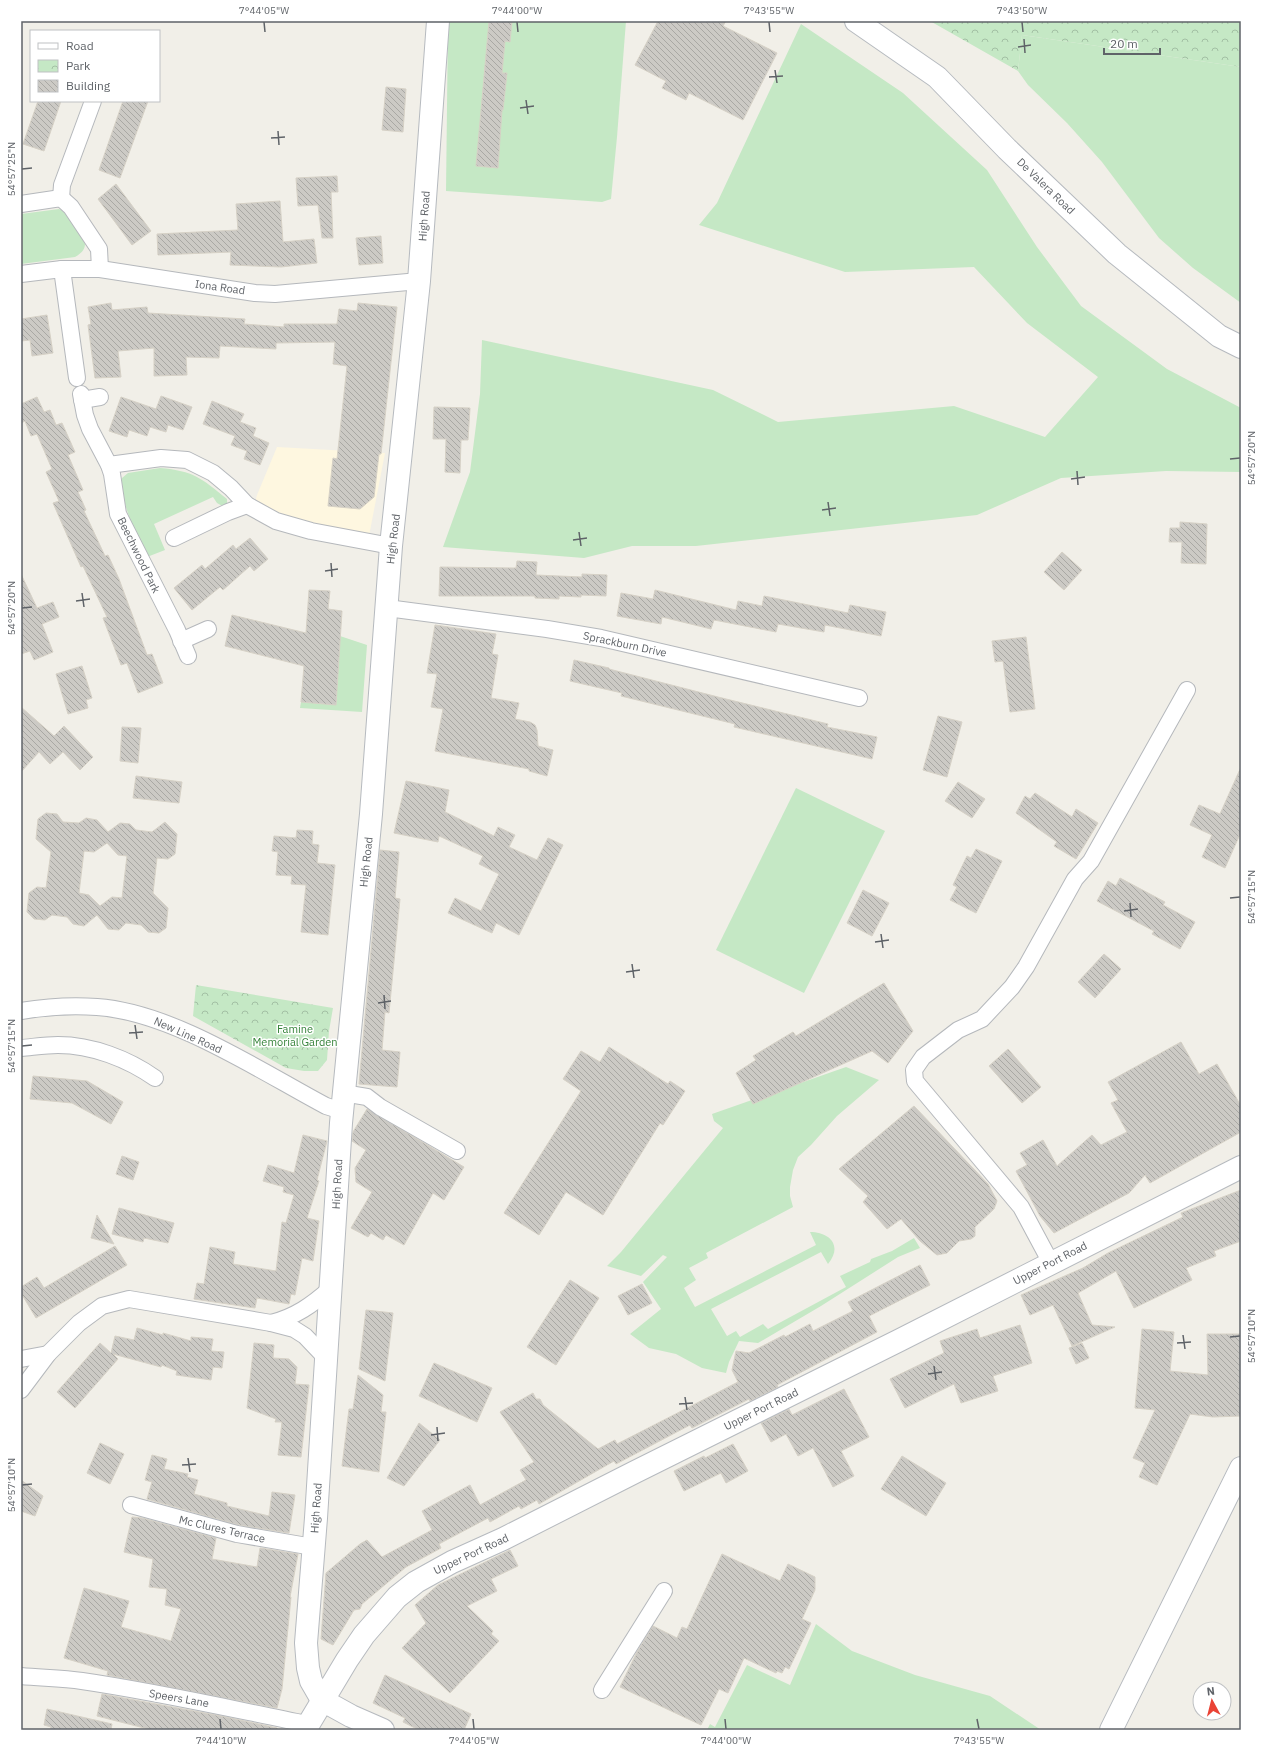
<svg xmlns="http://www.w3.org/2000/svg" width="1262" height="1751" viewBox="0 0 1262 1751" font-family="'IBM Plex Sans',sans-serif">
<defs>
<pattern id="park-crowns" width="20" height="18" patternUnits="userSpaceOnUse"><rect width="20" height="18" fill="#c5e8c5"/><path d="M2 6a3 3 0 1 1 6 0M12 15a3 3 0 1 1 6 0" fill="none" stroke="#a3c0a4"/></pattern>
<pattern id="building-back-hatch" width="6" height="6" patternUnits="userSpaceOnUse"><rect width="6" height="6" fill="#cccac5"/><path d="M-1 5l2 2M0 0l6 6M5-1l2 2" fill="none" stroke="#a9a8a4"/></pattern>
</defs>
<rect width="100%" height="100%" fill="#f1efe8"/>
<!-- commercial -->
<path fill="#fef7e0" d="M277 447 385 453 369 536 270 518 254 506 257 495Z"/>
<!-- green -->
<g fill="#c5e8c5">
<path d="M448 21H626L617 137 611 199 602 202 446 191Z"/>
<path d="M801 24 903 93 987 170 1037 247 1081 306 1167 369 1241 408V472L1166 471 1061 478 977 515 696 546H632L584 558 443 547 470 472 480 394 482 340 713 390 778 422 954 406 1045 437 1098 377 1027 323 974 267 845 272 699 225 717 203Z"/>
<path d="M1022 35 1241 67V303L1193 268 1159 238 1102 162 1067 123 1028 85 1018 71Z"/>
<path d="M59 209C67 212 70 218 75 225 84 236 92 248 75 257L21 264V214Z"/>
<path d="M160 468C194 471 201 478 227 499V505L224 507 217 503 213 497 154 524 165 550 147 557C136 532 121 507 122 478L128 473Z"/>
<path d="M340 636 367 645 362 712 300 708 301 702 336 705Z"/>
<path d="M796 788 885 831 804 993 716 950Z"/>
<path d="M846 1067 879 1080 837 1116 811 1145 798 1157 793 1170 790 1187V1196L793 1207 706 1253 708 1258 689 1268 696 1280 684 1288 695 1307 816 1245 810 1232C830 1232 843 1246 828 1264L821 1252 711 1309 727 1336 736 1331 740 1337 763 1324 768 1329 846 1287 840 1276 870 1262 871 1259 892 1251 914 1238 920 1248 898 1257 821 1306 758 1343 739 1341 729 1362 726 1373 702 1368 676 1354 649 1348 630 1334 661 1309 643 1282 667 1257 663 1255 641 1276 607 1266 621 1252 723 1128 714 1121 712 1114Z"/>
<path d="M816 1624 852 1651 915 1675 990 1696 1041 1730H707L710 1724 715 1727 747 1665 790 1685Z"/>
</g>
<!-- park -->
<g fill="url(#park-crowns)">
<path d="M930 21H1241V67L1022 35 1018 71Z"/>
<path d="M196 985 333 1008 329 1031 327 1060 318 1071H304L286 1068 193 1016Z"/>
</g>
<!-- building -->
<g fill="url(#building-back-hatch)" stroke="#d6d1c6" fill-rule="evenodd">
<path d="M489 21H512L510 42 505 41 502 73H507L503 110H502L498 168 476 166Z"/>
<path d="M658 21H726L723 26 777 53 743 120 689 93 686 100 662 88 666 81 635 65Z"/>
<path d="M386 87 406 89 403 132 382 130Z"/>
<path d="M38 101H61L44 151 23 144Z"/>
<path d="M123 101H148L120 178 99 170Z"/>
<path d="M337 176 338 192H331L333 238H322L318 205 298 206 296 178Z"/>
<path d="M116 184 151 231 132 245 98 199Z"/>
<path d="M280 201 283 242 314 239 317 263 281 267 230 265 231 252 158 255 157 234 238 230 236 204Z"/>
<path d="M381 236 383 263 359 265 356 238Z"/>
<path d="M111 303 112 310 147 307 148 313 245 319 244 324 284 327V324H337L339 309 357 311 358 303 397 307 381 454H379L374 497 360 509 328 506 333 458 337 459 347 366 333 364 335 342 276 343V349L220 346 219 358 186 357 187 375 154 376V348L118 351 121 377 95 378 88 325 91 324 88 307Z"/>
<path d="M47 315 53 353 32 356 30 340 21 341V319Z"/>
<path d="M161 396 192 407 183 430 168 425 166 432 150 427 147 436 129 430 127 437 109 431 121 397 156 409Z"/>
<path d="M37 397 44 412 50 410 56 425 62 423 75 452 68 455 83 490 78 492 86 510 84 511 105 556 108 555 119 579 147 655 152 654 163 683 138 693 127 663 121 665 103 618 107 617 83 566 81 567 53 503 59 501 46 472 52 469 37 434 31 436 25 421 21 423V404Z"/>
<path d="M212 401 244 414 240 422 256 428 253 436 269 443 260 465 244 459 247 451 231 445 235 436 203 424Z"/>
<path d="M434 407 470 408 468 440H461L460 473 445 472 446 439H433Z"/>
<path d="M1180 522 1207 524 1206 564 1181 563 1182 542H1169L1170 528H1180Z"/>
<path d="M250 538 268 559 254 571 250 566 223 590 220 587 192 610 174 588 202 565 205 569 233 545 236 549Z"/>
<path d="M1062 552 1082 570 1064 590 1044 572Z"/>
<path d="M517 561 537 562 536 575 582 577V574L607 575 606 596 581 595V597L559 596V599L535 598V596H439L440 567 516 568Z"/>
<path d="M21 574 37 608 53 602 59 617 42 624 53 652 34 660 30 651 21 654Z"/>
<path d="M309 590 330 591 328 609 342 611 336 705 301 702 304 666 225 646 232 615 306 633Z"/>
<path d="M655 590 736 610 738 601 762 606 764 596 848 613 850 605 886 612 881 636 825 625 824 632 778 624 776 632 714 620 711 629 662 617 661 624 617 616 621 593 653 599Z"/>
<path d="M435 625 496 634 492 654 498 655 491 698 519 703 515 719 530 722 535 725 537 730 538 746 553 750 547 776 529 771V769L435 751 443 709 431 707 437 674 427 673Z"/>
<path d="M1026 637 1035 709 1010 712 1003 661 995 662 992 641Z"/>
<path d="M574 660 609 668V669L718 697 828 724 827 727 877 737 872 759 734 727 735 724 621 696 622 693 570 681Z"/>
<path d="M82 666 92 698 86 700 88 708 68 714 56 674Z"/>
<path d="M21 707 54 736 64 726 93 757 80 770 63 752 50 764 39 752 21 772Z"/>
<path d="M938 716 962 722 947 777 923 770Z"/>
<path d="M122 727 141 728 138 763 120 761Z"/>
<path d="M1241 767V832L1225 868 1202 857 1212 835 1190 825 1199 805 1220 814Z"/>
<path d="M136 776 182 782 179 803 133 798Z"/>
<path d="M406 781 449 790 445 812 494 836 498 827 515 835 509 847 537 860 548 838 563 845 519 935 496 923 492 933 448 913 455 898 481 911 499 874 479 864 483 856 439 836 438 842 394 833Z"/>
<path d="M958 782 985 799 972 818 945 801Z"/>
<path d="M1035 793 1072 817 1076 809 1098 823 1076 859 1054 846 1057 842 1016 813 1025 796 1030 799Z"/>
<path d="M46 813 57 814 63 822 79 823 86 818 97 820 108 832 120 823 130 824 136 830 152 832 165 822 177 834 175 854 168 859 157 858 153 893 168 908 166 928 159 933 148 932 141 925 126 923 119 930 108 929 97 915 84 926 73 924 67 917 52 915 45 920 34 919 27 912 29 893 37 887 46 888 51 852 36 839 38 819ZM107 843 118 855 127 856 122 898 112 897 100 906 89 895 79 893 84 851 94 852Z"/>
<path d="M297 830 313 831 312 844 319 845 317 863 335 865 328 935 301 932 306 885 291 884 292 876 276 875 278 852 272 851 274 836 296 838Z"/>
<path d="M976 849 1002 861 976 913 950 900 957 887 953 885 967 856 971 858Z"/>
<path d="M380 850 399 852 395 898 400 899 389 1013 385 1012 382 1050 400 1052 397 1087 359 1084Z"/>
<path d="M1120 878 1165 902 1163 905 1195 922 1180 949 1152 934 1154 931 1097 901 1108 881 1116 886Z"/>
<path d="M863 890 889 903 872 936 847 923Z"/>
<path d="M1104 954 1121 969 1095 998 1078 982Z"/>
<path d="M884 983 913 1031 888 1063 872 1051 753 1104 736 1073 756 1060 753 1056 793 1032 796 1036Z"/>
<path d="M1181 1042 1199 1074 1217 1064 1241 1106V1132L1150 1183 1145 1175 1129 1193 1054 1233 1040 1216 1016 1171 1027 1165 1020 1153 1043 1140 1057 1166 1092 1135 1101 1145 1127 1132 1111 1103 1118 1100 1108 1082Z"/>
<path d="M609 1047 668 1084 670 1081 685 1091 663 1125 660 1123 603 1215 566 1192 539 1235 504 1213 581 1091 563 1079 581 1051 600 1062Z"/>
<path d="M1008 1049 1041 1087 1022 1103 989 1066Z"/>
<path d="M33 1076 87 1081 123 1102 111 1124 72 1103 30 1099Z"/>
<path d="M914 1106 988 1184 997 1201 994 1209 975 1227V1236L971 1239 959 1241 947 1253 937 1255 920 1241 901 1219 887 1229 863 1202 868 1196 839 1169Z"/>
<path d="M367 1109 464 1167 444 1200 433 1193 404 1245 386 1235 383 1240 371 1233 368 1237 351 1228 372 1192 356 1182 355 1168 366 1150 352 1141 353 1132Z"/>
<path d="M303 1135 327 1141 317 1180 319 1181 307 1218 319 1221 313 1261 302 1258 295 1295 291 1294 289 1304 257 1298 255 1308 194 1299 197 1283 204 1284 210 1247 235 1252 233 1264 276 1271 282 1222 286 1223 294 1195 283 1192 284 1187 263 1181 268 1165 294 1173Z"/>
<path d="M122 1156 139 1162 133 1180 116 1174Z"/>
<path d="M1241 1190V1241L1214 1251 1216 1256 1186 1268 1192 1280 1134 1308 1116 1271 1078 1293 1092 1325 1115 1327 1072 1346 1053 1305 1030 1315 1021 1295 1083 1268 1108 1253 1183 1217 1181 1213Z"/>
<path d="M119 1208 174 1223 168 1243 144 1238 143 1242 112 1234Z"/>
<path d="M97 1215 114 1244 91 1238Z"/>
<path d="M115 1246 127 1265 36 1318 21 1293V1287L37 1277 44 1288Z"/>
<path d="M920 1265 930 1285 869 1316 877 1332 777 1385 778 1387 750 1401 749 1399 692 1428 690 1425 616 1464 614 1461 539 1504 537 1500 521 1509 519 1506 490 1522 488 1518 439 1544 441 1548 406 1567 362 1604 360 1609 354 1610 333 1645 321 1639 326 1573 360 1544 367 1540 382 1557 432 1530 422 1511 470 1485 480 1505 526 1480 520 1470 534 1462 500 1412 533 1393 536 1399H540L543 1405 598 1449 615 1440 617 1444 738 1382 732 1370 736 1351 749 1353 784 1335 785 1337 810 1324 813 1331 853 1311 848 1302Z"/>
<path d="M570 1280 599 1298 556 1365 527 1347Z"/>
<path d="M642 1284 652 1303 628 1315 618 1296Z"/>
<path d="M366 1310 393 1313 385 1381 359 1369Z"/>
<path d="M1020 1325 1032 1363 993 1376 998 1391 961 1403 954 1384 905 1408 890 1379 944 1353 940 1341 977 1329 980 1338Z"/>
<path d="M137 1328 163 1335V1333L191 1341V1337L213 1339 211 1351 224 1352 222 1368 213 1367 211 1380 176 1375 177 1371 162 1365 161 1367 113 1354 118 1359 75 1408 57 1392 100 1343 111 1353 115 1336 134 1340Z"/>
<path d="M1142 1329 1174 1332 1170 1371 1208 1375 1207 1334H1241V1416L1213 1417 1190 1414 1157 1485 1139 1477 1145 1463 1133 1458 1155 1410 1135 1408Z"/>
<path d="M254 1343 274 1345 273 1358 289 1359 297 1367 295 1384 309 1385 301 1457 278 1455 282 1422H275L276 1419 247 1408Z"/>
<path d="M1082 1343 1089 1358 1076 1364 1069 1348Z"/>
<path d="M434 1363 492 1388 477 1422 419 1396Z"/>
<path d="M358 1375 383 1395 381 1412H386L379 1472 342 1466 349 1409H353Z"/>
<path d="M844 1389 869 1437 841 1451 854 1476 833 1487 813 1448 798 1456 786 1434 771 1442 761 1423 789 1409 792 1415Z"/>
<path d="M419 1423 440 1440 404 1486 387 1478Z"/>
<path d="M100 1443 124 1454 110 1484 87 1473Z"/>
<path d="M733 1444 748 1471 726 1483 721 1473 684 1491 674 1471 704 1456 705 1458Z"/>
<path d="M152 1455 167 1459 164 1469 188 1474 187 1477 198 1480 194 1494 227 1503V1506L269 1516 272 1492 295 1495 289 1533 239 1525 147 1499 152 1482 145 1480Z"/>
<path d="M902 1456 946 1483 926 1516 881 1489Z"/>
<path d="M21 1480 43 1496 35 1516 21 1511Z"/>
<path d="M132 1517 142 1518 216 1538 212 1559 257 1567 260 1548 298 1554 290 1597H291L282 1689 277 1708 107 1675 108 1671 64 1658 84 1588 129 1601 121 1627 171 1641 181 1609 165 1605 167 1589 149 1587 153 1559 124 1552Z"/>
<path d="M510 1550 518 1566 491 1579 497 1591 467 1606 493 1631 491 1634 499 1641 450 1693 402 1648 426 1623 415 1605 438 1585Z"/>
<path d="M722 1554 780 1581 788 1564 815 1577V1590L802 1619 811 1623 789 1669 785 1667 782 1673 777 1671 776 1673 744 1658 728 1693 719 1689 701 1725 620 1687 637 1652 653 1626 677 1638 682 1627 687 1629Z"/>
<path d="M385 1675 471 1714 464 1730H419L403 1722 405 1718 373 1703Z"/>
<path d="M102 1694 221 1716 277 1728 279 1730H152L97 1716Z"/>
<path d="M47 1709 112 1724 111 1730H50L51 1727 44 1725Z"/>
</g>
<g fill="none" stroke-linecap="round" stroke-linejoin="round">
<!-- street casing -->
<g stroke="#b5b8bc" stroke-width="18">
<g id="street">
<path d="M61 198 62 185 93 101"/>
<path d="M21 204 61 198 71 207 99 249 100 269"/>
<path d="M62 269 77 378"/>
<path d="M21 274 62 269H100L255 293 275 294 419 281"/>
<path d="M81 394 85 415 90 429 109 465 112 474 118 514 177 630 188 656"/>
<path d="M82 400 100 397"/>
<path d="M109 465 161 458 187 460 213 473 231 488 247 505 276 521 311 531 391 546"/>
<path d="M174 538 228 512 247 505"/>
<path d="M387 608 547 629 601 638 859 698"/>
<path d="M181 641 208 629"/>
<path d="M21 1011C45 1007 72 1005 97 1007 172 1012 260 1071 326 1106L342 1111"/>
<path d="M21 1048C33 1047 46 1045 58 1045 92 1045 128 1059 155 1078"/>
<path d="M343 1093 367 1097 380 1107 457 1151"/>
<path d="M1051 1263 1021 1207 915 1081 914 1070 923 1057 958 1030 982 1019 1012 987 1026 967 1075 879 1091 861 1187 690"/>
<path d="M271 1323C295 1317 312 1305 330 1289"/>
<path d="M21 1359 48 1354"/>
<path d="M21 1390 48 1354 79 1323 102 1306 129 1299 271 1323 294 1329 305 1336 325 1357"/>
<path d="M131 1505 237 1534 313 1547"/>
<path d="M21 1676C41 1678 62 1678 82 1681 158 1692 232 1709 307 1724"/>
<path d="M602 1690 664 1591"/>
</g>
</g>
<!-- secondary casing -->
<g stroke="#b6babf" stroke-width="24">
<g id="secondary">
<path d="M856 21 937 77 1007 149 1117 254 1219 336 1241 347"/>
<path d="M322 1700 311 1681 308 1668 306 1643 316 1518 341 1123 371 814 391 546 419 281 438 21"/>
<path d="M322 1700 351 1716 383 1730"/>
<path d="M305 1730 347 1660 364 1635 397 1597 416 1582 452 1562 503 1539 635 1472 900 1340 1241 1167"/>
<path d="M1111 1730 1241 1468"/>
</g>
</g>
<!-- street -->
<use href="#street" stroke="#fff" stroke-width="16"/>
<!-- secondary -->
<use href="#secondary" stroke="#fff" stroke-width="22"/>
</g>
<!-- ticks -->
<path fill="none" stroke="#5f6368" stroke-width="1.5" d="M264 22 265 32M517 22 518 32M769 22 770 32M1022 22 1023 32M1024 39 1025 53M1018 47 1031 45M775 70 777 83M769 77 783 76M526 100 528 114M520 108 534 106M278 131 279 145M271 138 285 137M22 169 32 168M1230 459 1240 458M1077 471 1078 485M1071 479 1085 477M828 502 830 516M822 510 836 508M579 532 581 546M573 540 587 538M331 563 332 577M325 571 338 569M82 593 84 607M76 601 90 599M22 608 32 607M1230 898 1240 897M1130 903 1131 917M1124 911 1138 909M881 934 883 948M875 942 889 940M632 964 634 978M626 972 640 970M384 995 385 1009M378 1003 391 1001M135 1025 137 1039M129 1033 143 1032M22 1046 32 1045M1183 1335 1185 1349M1230 1337 1240 1336M1177 1343 1191 1342M934 1366 936 1380M928 1374 942 1372M685 1397 687 1410M679 1404 693 1403M437 1427 438 1441M431 1435 445 1433M188 1458 190 1472M182 1465 196 1464M22 1485 32 1484M220 1719 221 1729M473 1719 474 1729M725 1719 726 1729M977 1719 979 1729"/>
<g text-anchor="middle" stroke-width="3" stroke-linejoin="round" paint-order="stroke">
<!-- street labels -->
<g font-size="11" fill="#5f6368" stroke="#fff">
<text transform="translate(1046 186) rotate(44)" y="4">De Valera Road</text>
<text transform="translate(424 216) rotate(-86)" y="4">High Road</text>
<text transform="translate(220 287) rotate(8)" y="4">Iona Road</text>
<text transform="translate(393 539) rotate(-83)" y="4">High Road</text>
<text transform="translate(139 555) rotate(64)" y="4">Beechwood Park</text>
<text transform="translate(625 644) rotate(12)" y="4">Sprackburn Drive</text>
<text transform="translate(366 862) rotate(-84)" y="4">High Road</text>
<text transform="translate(188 1035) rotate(24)" y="4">New Line Road</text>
<text transform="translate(337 1184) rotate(-87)" y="4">High Road</text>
<text transform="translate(1050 1263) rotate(-27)" y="4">Upper Port Road</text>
<text transform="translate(761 1409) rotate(-26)" y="4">Upper Port Road</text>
<text transform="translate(316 1508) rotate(-86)" y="4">High Road</text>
<text transform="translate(222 1529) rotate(13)" y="4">Mc Clures Terrace</text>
<text transform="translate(471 1554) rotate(-25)" y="4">Upper Port Road</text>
<text transform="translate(179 1698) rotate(10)" y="4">Speers Lane</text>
</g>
<!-- park labels -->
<g font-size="11" fill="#348238" stroke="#fff">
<text x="295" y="1033">Famine<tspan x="295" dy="13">Memorial Garden</tspan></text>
</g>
</g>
<!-- border -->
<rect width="1262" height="1751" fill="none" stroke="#ffffff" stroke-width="44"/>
<!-- legend -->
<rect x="30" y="30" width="130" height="72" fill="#ffffff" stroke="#bfc1c3"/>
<rect x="38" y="43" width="20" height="6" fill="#ffffff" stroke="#bfc1c3"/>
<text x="66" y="50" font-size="12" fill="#5f6368">Road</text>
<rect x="38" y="60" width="20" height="12" fill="url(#park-crowns)" stroke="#bfc1c3"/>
<text x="66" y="70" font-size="12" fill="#5f6368">Park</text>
<rect x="38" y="80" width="20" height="12" fill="url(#building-back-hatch)" stroke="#bfc1c3"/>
<text x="66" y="90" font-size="12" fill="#5f6368">Building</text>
<!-- north arrow -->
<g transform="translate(1212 1701) rotate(353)"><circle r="19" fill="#ffffff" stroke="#bfc1c3"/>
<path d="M0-3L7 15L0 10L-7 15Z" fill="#ea4335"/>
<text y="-6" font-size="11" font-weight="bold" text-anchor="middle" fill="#5f6368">N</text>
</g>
<!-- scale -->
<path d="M1104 48v6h56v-6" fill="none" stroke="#5f6368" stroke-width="2"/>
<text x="1110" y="48" font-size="12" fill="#5f6368" stroke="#ffffff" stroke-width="3" paint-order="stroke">20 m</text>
<rect x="22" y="22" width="1218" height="1707" fill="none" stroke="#5f6368" stroke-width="1.5"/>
<g font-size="10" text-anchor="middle" fill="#5f6368">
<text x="264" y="14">7°44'05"W</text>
<text x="517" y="14">7°44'00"W</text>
<text x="769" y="14">7°43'55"W</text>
<text x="1022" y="14">7°43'50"W</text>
<text transform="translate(11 169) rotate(-90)" y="4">54°57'25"N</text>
<text transform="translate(1251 458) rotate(-90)" y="4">54°57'20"N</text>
<text transform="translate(11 608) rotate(-90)" y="4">54°57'20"N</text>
<text transform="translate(1251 897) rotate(-90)" y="4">54°57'15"N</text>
<text transform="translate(11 1046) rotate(-90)" y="4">54°57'15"N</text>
<text transform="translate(1251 1336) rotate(-90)" y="4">54°57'10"N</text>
<text transform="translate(11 1485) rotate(-90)" y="4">54°57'10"N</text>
<text x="221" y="1744">7°44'10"W</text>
<text x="474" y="1744">7°44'05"W</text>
<text x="726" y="1744">7°44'00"W</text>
<text x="979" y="1744">7°43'55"W</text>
</g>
</svg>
